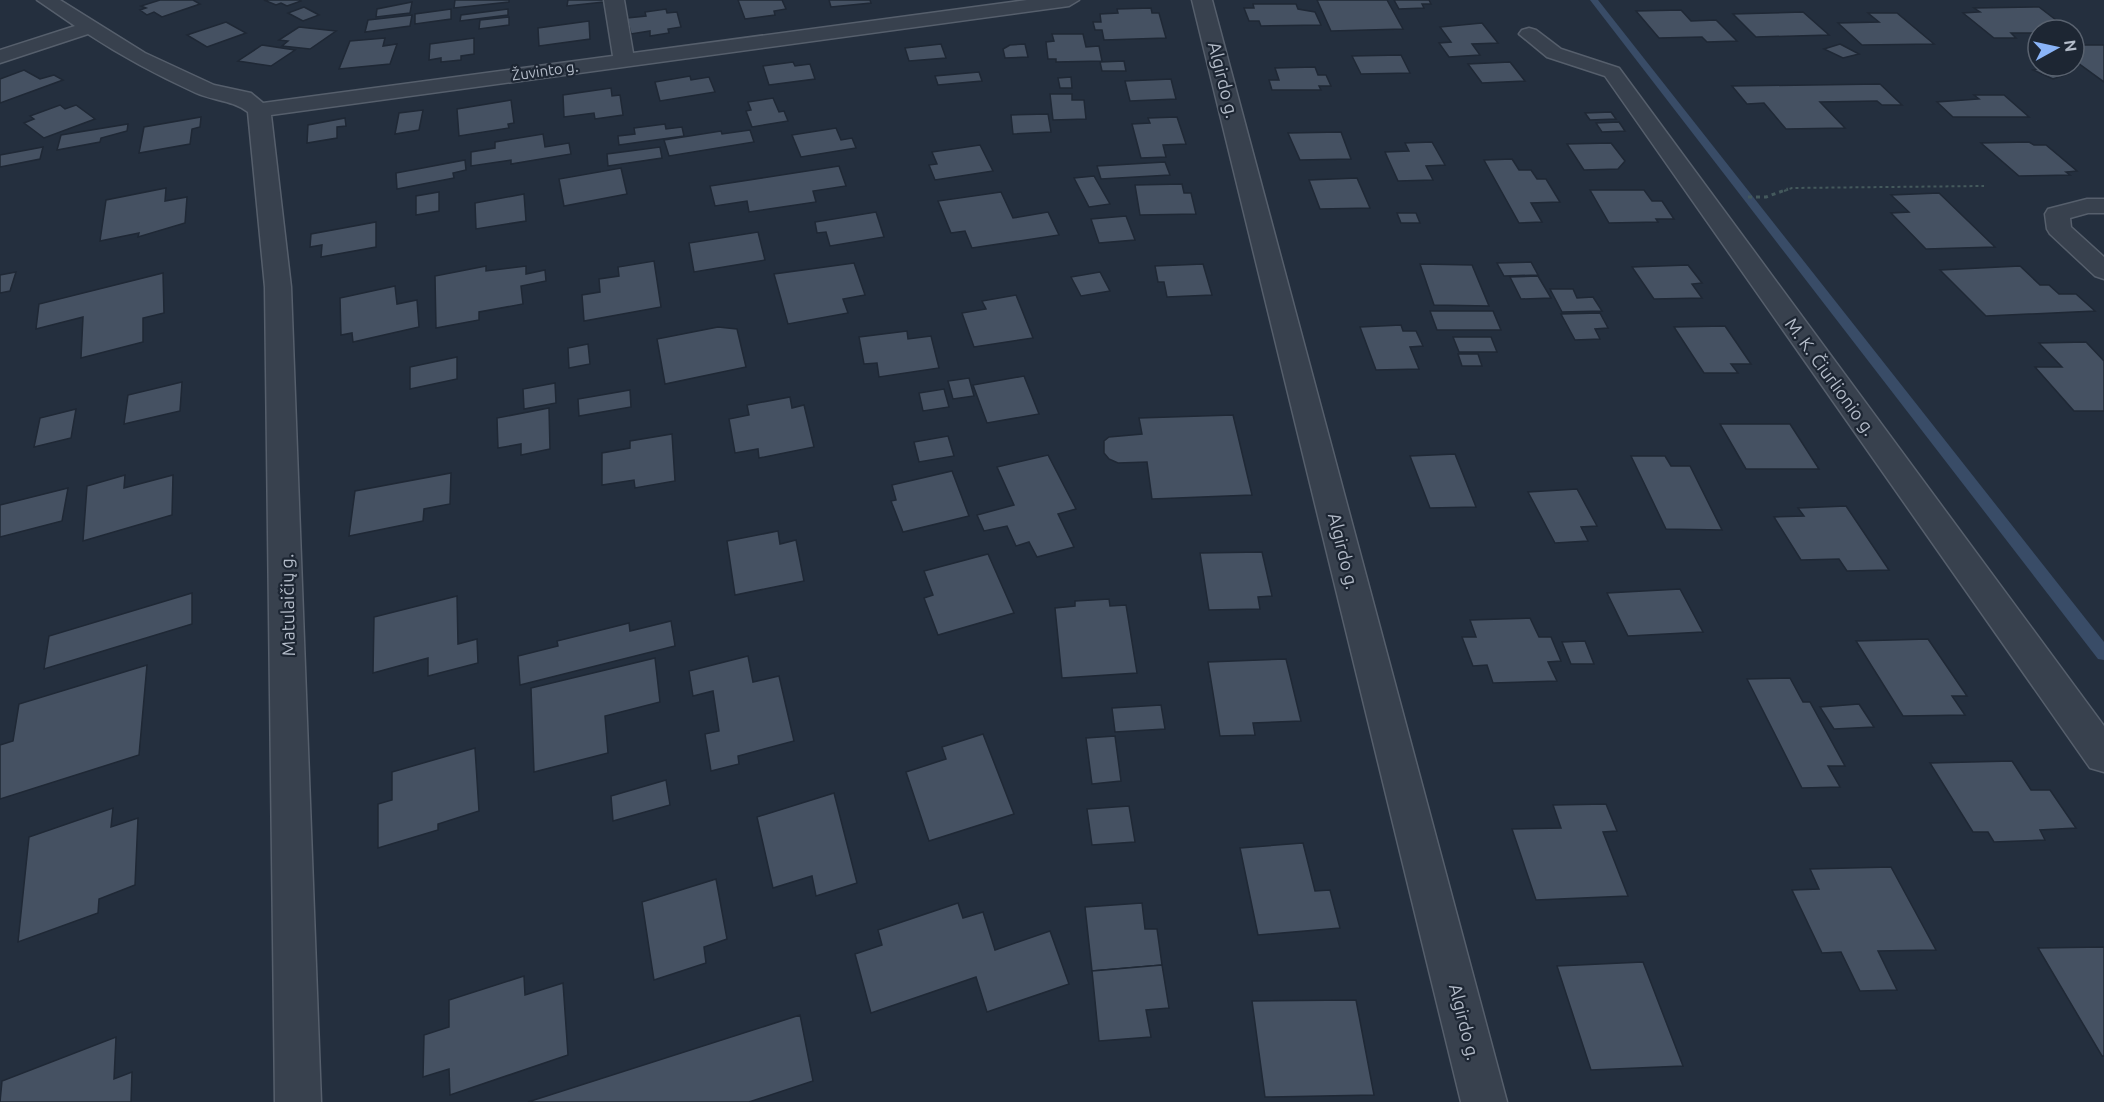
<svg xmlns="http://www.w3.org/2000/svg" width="2104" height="1102" viewBox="0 0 2104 1102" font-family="Ubuntu,sans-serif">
<rect width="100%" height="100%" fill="#242f3e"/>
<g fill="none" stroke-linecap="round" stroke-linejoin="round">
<!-- stream -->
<path fill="#394c67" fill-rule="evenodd" d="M1590 0H1598L2104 642V660L2098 659Z"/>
</g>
<!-- building -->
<g fill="#455162" stroke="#1f2835" stroke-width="1.5">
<path d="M160 0H193L200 4 162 17 154 12 147 15 140 10 146 8 141 6Z"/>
<path d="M264 0H300L301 1 287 6 281 3 276 5Z"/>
<path d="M455 0H509V2L454 8Z"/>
<path d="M568 0H604V2L567 6Z"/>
<path d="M738 0H782L786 9 774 11 775 15 745 19Z"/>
<path d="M829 0H870L871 3 831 7Z"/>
<path d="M1317 0H1387L1403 29 1331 31Z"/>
<path d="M1394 0H1429L1431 4H1422L1424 8 1399 9Z"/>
<path d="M412 2 410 13 376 17 377 9Z"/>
<path d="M1253 4H1296L1298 9 1315 12 1321 25 1261 26 1259 21H1249L1244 8H1254Z"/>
<path d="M304 7 319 15 303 21 288 13Z"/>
<path d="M2039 7 2069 30H2038V33H2011L2016 38H1994L1963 13 1980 12 1974 8Z"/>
<path d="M1151 8 1152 13H1159L1166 38 1104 40 1102 30H1095L1093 22H1101L1100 14 1118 13 1117 9Z"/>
<path d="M451 9V19L415 24V14Z"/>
<path d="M508 9V15L460 21 461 15Z"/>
<path d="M666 9 667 13 677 12 681 27 668 29 669 33 650 36V31L631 34 627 18 646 16 645 12Z"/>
<path d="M1681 10 1691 21 1716 20 1737 41 1707 42 1702 37 1659 38 1636 11Z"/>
<path d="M1803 12 1829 35 1756 37 1733 14Z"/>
<path d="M1868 13H1897L1934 44 1862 45 1838 23 1879 22Z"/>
<path d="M412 15 410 26 365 32 368 20Z"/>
<path d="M509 17V25L479 29 480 20Z"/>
<path d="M589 21 590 39 539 46 538 28Z"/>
<path d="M226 22 246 33 207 47 187 35Z"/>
<path d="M1482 23 1498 43 1472 44 1480 55 1449 57 1439 43 1451 42 1440 27Z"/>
<path d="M299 27 336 31 310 49 282 46 288 41 279 40Z"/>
<path d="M1052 34H1083L1086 47 1099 46 1102 61 1056 62V59H1048L1046 42 1054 41Z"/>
<path d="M385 38 383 46 397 44 390 64 339 69 350 41Z"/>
<path d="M474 38V54L461 56V60L441 62V58L429 60 430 44Z"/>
<path d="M941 44 946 58 909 61 905 48Z"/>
<path d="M1025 44 1028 57 1005 58 1003 49 1010 45Z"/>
<path d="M1840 44 1859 54 1843 58 1824 49Z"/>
<path d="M262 45 295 50 271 66 238 61Z"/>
<path d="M2074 45H2104V82L2074 60Z"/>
<path d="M1401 55 1410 73 1361 74 1352 56Z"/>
<path d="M1124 61 1126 71H1102L1100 62Z"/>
<path d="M793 62 795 66 810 64 815 79 769 85 763 66Z"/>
<path d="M1510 62 1525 81 1482 83 1468 64Z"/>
<path d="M2048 66 2068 74 2053 79 2033 70Z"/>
<path d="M1315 67 1318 75H1326L1331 86H1319L1321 90H1272L1269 80H1279L1275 68Z"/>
<path d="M24 70 40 79 54 75 63 80 0 103V79Z"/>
<path d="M979 72 982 81 938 85 935 76Z"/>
<path d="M690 76 691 80 709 77 715 92 660 101 655 82Z"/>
<path d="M1071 77 1072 88H1060L1058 78Z"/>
<path d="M1171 79 1176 99 1130 101 1125 81Z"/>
<path d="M1880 84 1902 105H1882L1877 101 1820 102 1845 128 1786 129 1764 103 1747 104 1732 86Z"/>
<path d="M611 88 612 96 620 95 623 115 595 119 594 113 564 117 563 95Z"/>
<path d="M1050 94H1072V100H1084L1086 119 1053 120Z"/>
<path d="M1974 95H2004L2029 117H1953L1937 102 1979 99Z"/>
<path d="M773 98 779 112 784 111 788 121 752 127 746 111 751 110 748 102Z"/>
<path d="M511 100 514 123 508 124 509 128 459 136 457 109Z"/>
<path d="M60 105 65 109 76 105 95 119 44 138 24 123 34 119 30 116Z"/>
<path d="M423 110 419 130 395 134 399 113Z"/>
<path d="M1611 112 1616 119 1590 120 1585 113Z"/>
<path d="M1048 114 1051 132 1013 134 1011 115Z"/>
<path d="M201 117 200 127 192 129 190 144 139 153 144 127Z"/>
<path d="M1177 117 1186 144 1163 145 1166 157 1141 158 1132 124 1150 123 1148 118Z"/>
<path d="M345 118 346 126 337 127V138L307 143 308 125Z"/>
<path d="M1619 122 1625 131 1602 132 1596 123Z"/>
<path d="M128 124 127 131 101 138 100 142 57 150 61 135Z"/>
<path d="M665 124 666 129 682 127 684 136 619 145 618 136 635 134 634 128Z"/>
<path d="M836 128 841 140 852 138 856 148 801 157 792 135Z"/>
<path d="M750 130 754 142 669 156 664 140 721 131 722 134Z"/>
<path d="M1341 132 1351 159 1300 160 1288 133Z"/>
<path d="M543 134 545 147 569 143 571 154 511 164V160L471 166V152L495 148V142Z"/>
<path d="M1432 142 1445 165 1426 166 1433 180 1398 181 1385 152 1409 151 1405 143Z"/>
<path d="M2029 142 2034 145H2046L2077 171 2066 172 2070 175 2019 176 1981 143Z"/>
<path d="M1611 143 1625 161 1618 169 1584 170 1567 144Z"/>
<path d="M980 145 993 171 935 180 929 165 937 164 932 152Z"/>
<path d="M43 147 40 159 0 167V155Z"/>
<path d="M660 147 662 158 608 166 607 154Z"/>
<path d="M1512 159 1519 170H1531L1537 179H1546L1560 202 1531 203 1542 222 1519 223 1484 160Z"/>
<path d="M465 160 466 170 453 173 454 178 397 189 396 173Z"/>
<path d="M1165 162 1170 175 1101 179 1097 166Z"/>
<path d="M839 166 846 186 813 191 816 202 749 212 747 201 715 206 710 186Z"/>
<path d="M621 168 627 194 564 206 559 179Z"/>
<path d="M1094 176 1110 204 1089 207 1074 178Z"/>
<path d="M1357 178 1370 208 1320 209 1309 180Z"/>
<path d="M1182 184 1184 193H1191L1196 214 1140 215 1135 185Z"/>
<path d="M166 188 165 201 187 197 185 223 138 237 139 233 100 241 106 200Z"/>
<path d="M1590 190H1644L1652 201H1662L1674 219H1656L1658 222 1609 223Z"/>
<path d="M439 192V211L416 215V196Z"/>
<path d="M1001 192 1013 218 1048 212 1059 235 972 248 965 231 951 233 938 201Z"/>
<path d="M1939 193 1995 247 1926 249 1891 213 1909 212 1891 195Z"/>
<path d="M524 194 526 221 476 229 475 203Z"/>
<path d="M876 212 884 237 830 246 826 232 817 233 815 222Z"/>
<path d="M1397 213H1416L1420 223H1401Z"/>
<path d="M1126 216 1135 240 1099 243 1091 219Z"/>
<path d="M376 222V247L321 257 322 245 310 247 311 234Z"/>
<path d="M758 232 765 260 694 272 689 243Z"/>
<path d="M654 261 661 307 584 321 582 295 600 292 599 279 619 276 618 267Z"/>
<path d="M1531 262 1538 275 1504 276 1497 263Z"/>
<path d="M854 263 865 295 843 299 848 313 788 324 774 274Z"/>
<path d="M1203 264 1212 295 1167 297 1164 282H1158L1155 266Z"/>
<path d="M1420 264 1472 265 1489 306 1434 305Z"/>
<path d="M1688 265 1702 283 1692 284 1702 298 1654 299 1632 267Z"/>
<path d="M486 266V271L526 266V274L545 270 546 281 521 286 523 304 479 312V320L436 328 435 276Z"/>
<path d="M2020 266 2040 285H2049L2059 294H2076L2095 311 1986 316 1940 270Z"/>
<path d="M16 272 10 291 0 293V275Z"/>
<path d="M1100 272 1110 291 1081 296 1071 277Z"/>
<path d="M163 273 164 313 143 318V342L81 358 83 317 36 329 39 304Z"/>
<path d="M1538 276 1551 298 1521 299 1510 277Z"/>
<path d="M395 286 397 304 417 300 419 327 353 342 352 333 341 335 340 298Z"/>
<path d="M1550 289H1573L1577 298 1593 297 1602 311 1562 312Z"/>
<path d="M1016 295 1033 338 974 347 962 313 986 309 982 301Z"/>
<path d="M1430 311H1493L1501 330H1437Z"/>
<path d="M1600 313 1608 328 1595 329 1600 339 1575 340 1561 314Z"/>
<path d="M1401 325 1403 331H1416L1423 346 1410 347 1419 369 1376 370 1360 327Z"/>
<path d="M1725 326 1751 364H1731L1738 373H1704L1674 327Z"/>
<path d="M718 327 737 329 746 367 665 384 657 339Z"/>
<path d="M907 331 908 339 931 336 939 368 879 377 877 363 864 364 859 337Z"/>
<path d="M1453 337H1491L1497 352H1459Z"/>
<path d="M2086 342 2104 361V411H2074L2035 367H2062L2039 343Z"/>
<path d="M588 344 590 364 569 368 568 348Z"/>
<path d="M1458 354H1478L1482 366H1462Z"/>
<path d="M457 357V379L410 389V367Z"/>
<path d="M1024 376 1039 414 987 423 973 385Z"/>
<path d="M969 378 974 396 953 399 948 381Z"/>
<path d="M182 382 180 411 124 424 128 395Z"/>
<path d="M555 383 556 403 524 409 523 389Z"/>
<path d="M944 389 949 407 923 411 919 393Z"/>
<path d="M630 390 631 407 579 416 578 399Z"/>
<path d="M790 397 792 408 804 405 814 447 759 458 758 449 735 453 729 419 749 415 747 405Z"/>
<path d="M549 408 550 449 521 455V444L498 448 497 418Z"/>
<path d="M76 409 71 438 34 447 40 418Z"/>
<path d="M1233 415 1252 495 1152 499 1147 462 1118 463 1109 459 1104 453V441L1109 437 1142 434 1139 418Z"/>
<path d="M1720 424H1790L1819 469H1746Z"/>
<path d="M672 434 675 481 635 488 634 480 602 485V453L630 448V441Z"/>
<path d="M948 436 954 456 919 462 914 442Z"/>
<path d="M1455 454 1476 507 1430 508 1410 456Z"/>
<path d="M1048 455 1076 509 1058 514 1074 547 1037 557 1029 542 1016 546 1007 526 984 531 977 515 1014 505 997 467Z"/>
<path d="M1631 456H1665L1671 466H1690L1722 530 1666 529Z"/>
<path d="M952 471 969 516 903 532 891 501 896 500 892 485Z"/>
<path d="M451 473 450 504 424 509 423 521 349 536 355 491Z"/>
<path d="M125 475 124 488 173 475 172 515 83 541 87 486Z"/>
<path d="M68 488 62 521 0 537V505Z"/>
<path d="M1577 489 1597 526 1581 527 1588 541 1555 543 1528 492Z"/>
<path d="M1846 506 1889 570 1847 571 1839 559 1801 560 1774 517 1804 516 1798 508Z"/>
<path d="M778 531 780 544 796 540 804 581 735 595 727 541Z"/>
<path d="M1262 552 1272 596 1258 597 1260 609 1209 610 1200 553Z"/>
<path d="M988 554 1014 613 938 635 924 598 933 595 924 571Z"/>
<path d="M1680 589 1703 632 1628 636 1607 593Z"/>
<path d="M192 593V624L44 669 49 636Z"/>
<path d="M457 596 458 644 477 639 478 663 428 676V658L373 673 374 617Z"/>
<path d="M1109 599 1110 606 1126 605 1137 673 1062 678 1055 608 1075 606V601Z"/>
<path d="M1530 618 1539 637H1551L1561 661 1548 662 1557 681 1493 683 1487 665 1473 666 1462 637H1476L1470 620Z"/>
<path d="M671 621 675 646 520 685 518 656 558 646 557 641 629 623 630 631Z"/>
<path d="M1928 639 1967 696H1952L1965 715 1903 716 1856 641Z"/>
<path d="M1585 641 1594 664H1571L1562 642Z"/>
<path d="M748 656 753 682 779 676 794 741 738 756 739 764 711 771 705 734 719 731 713 691 693 696 689 671Z"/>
<path d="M655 658 660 702 605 716 608 753 534 772 531 688Z"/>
<path d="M1286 659 1301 721 1253 723 1255 735 1220 736 1208 662Z"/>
<path d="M147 665 139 755 0 799V745L13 741 19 704Z"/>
<path d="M1790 678 1803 702H1810L1845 766H1828L1840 787 1802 788 1747 679Z"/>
<path d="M1859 704 1874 727 1834 729 1820 707Z"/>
<path d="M1161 705 1165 729 1115 732 1112 708Z"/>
<path d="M983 734 1014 814 929 841 906 772 946 759 942 747Z"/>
<path d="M1115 736 1121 781 1092 784 1086 738Z"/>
<path d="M475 748 479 811 438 824V830L378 848V804L392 800V772Z"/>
<path d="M2012 761 2031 790H2050L2076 828 2040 830 2045 840 1994 842 1988 832H1973L1930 763Z"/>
<path d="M666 780 670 805 613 821 611 796Z"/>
<path d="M834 793 857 883 816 896 812 876 773 888 757 817Z"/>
<path d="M1606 804 1617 831 1603 832 1628 896 1536 900 1512 829 1561 828 1553 805Z"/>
<path d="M1129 806 1135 842 1092 845 1087 809Z"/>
<path d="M113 808 111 827 138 818 135 885 99 899 98 913 18 942 29 837Z"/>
<path d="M1303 843 1315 891 1330 890 1340 928 1258 935 1240 848Z"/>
<path d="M1891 867 1936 950 1878 951 1897 990 1860 991 1841 952 1822 953 1792 890 1819 889 1810 869Z"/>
<path d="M716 879 727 939 704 947 706 963 654 980 642 902Z"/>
<path d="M958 903 963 918 983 912 995 950 1050 931 1069 984 987 1012 976 977 871 1013 855 954 882 945 878 930Z"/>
<path d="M1142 903 1145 929H1157L1162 965 1092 971 1085 907Z"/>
<path d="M2104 947V1056H2102L2038 948Z"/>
<path d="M1643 962 1683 1066 1591 1070 1557 966Z"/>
<path d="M1162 965 1169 1008 1146 1010 1151 1037 1099 1041 1092 971Z"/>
<path d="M524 976 525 995 563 983 568 1055 450 1095 449 1069 423 1077 424 1035 449 1027V1000Z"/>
<path d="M1356 1000 1374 1095 1265 1097 1252 1001Z"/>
<path d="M800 1015 813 1081 749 1102H528Z"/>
<path d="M116 1037 114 1079 132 1072 131 1102H0L2 1081Z"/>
</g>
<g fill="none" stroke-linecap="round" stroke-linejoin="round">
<!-- street casing -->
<g stroke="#565f6c" stroke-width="3">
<g id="street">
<path d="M37 0H60L145 53 214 85 251 93 263 103 613 56 604 0H624L633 53 1027 0H1079L1069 6 271 115 291 287 321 1102H275L265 287 248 112C232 100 214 101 196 93 159 76 123 57 88 34L0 63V50L75 26Z"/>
<path d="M1192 0H1212L1507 1102H1461Z"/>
<path d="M1529 28 1536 30 1561 49 1619 68 2104 726V772L2090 768 1605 76 1547 57 1519 34 1522 30Z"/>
<path d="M2087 199H2104V213H2088L2070 218 2071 227 2104 257V279L2095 276 2050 234 2047 229 2045 214 2048 209Z"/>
</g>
</g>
<!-- path-far1 -->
<path stroke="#44595c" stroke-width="2" stroke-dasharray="3 3" stroke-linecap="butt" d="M1784 191 1792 188 1984 186"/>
<!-- path -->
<path stroke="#44595c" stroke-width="3" stroke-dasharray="4 4" stroke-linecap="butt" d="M1748 197H1766L1788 189"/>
<!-- street -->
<use href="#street" fill="#38414e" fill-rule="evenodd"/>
</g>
<g text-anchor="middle" stroke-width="4.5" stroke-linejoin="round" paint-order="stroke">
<!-- far-street labels -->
<g font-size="15" fill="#b4bcc9" stroke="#1d2633">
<text transform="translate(545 71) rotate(-8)" y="5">Žuvinto g.</text>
</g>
<!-- street labels -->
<g font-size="18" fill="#b4bcc9" stroke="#1d2633">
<text transform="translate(1223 80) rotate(76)" y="6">Algirdo g.</text>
<text transform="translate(1830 377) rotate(54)" y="6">M. K. Čiurlionio g.</text>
<text transform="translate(1343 551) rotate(76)" y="6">Algirdo g.</text>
<text transform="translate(288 605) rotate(-91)" y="6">Matulaičių g.</text>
<text transform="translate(1464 1022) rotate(76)" y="6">Algirdo g.</text>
</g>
</g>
<!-- north arrow -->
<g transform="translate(2056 48) rotate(82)"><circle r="28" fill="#1d2633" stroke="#59626f" stroke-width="1.5"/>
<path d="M0-4.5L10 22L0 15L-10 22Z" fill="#8ab4f8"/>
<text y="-9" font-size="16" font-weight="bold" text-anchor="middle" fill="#b4bcc9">N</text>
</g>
</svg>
